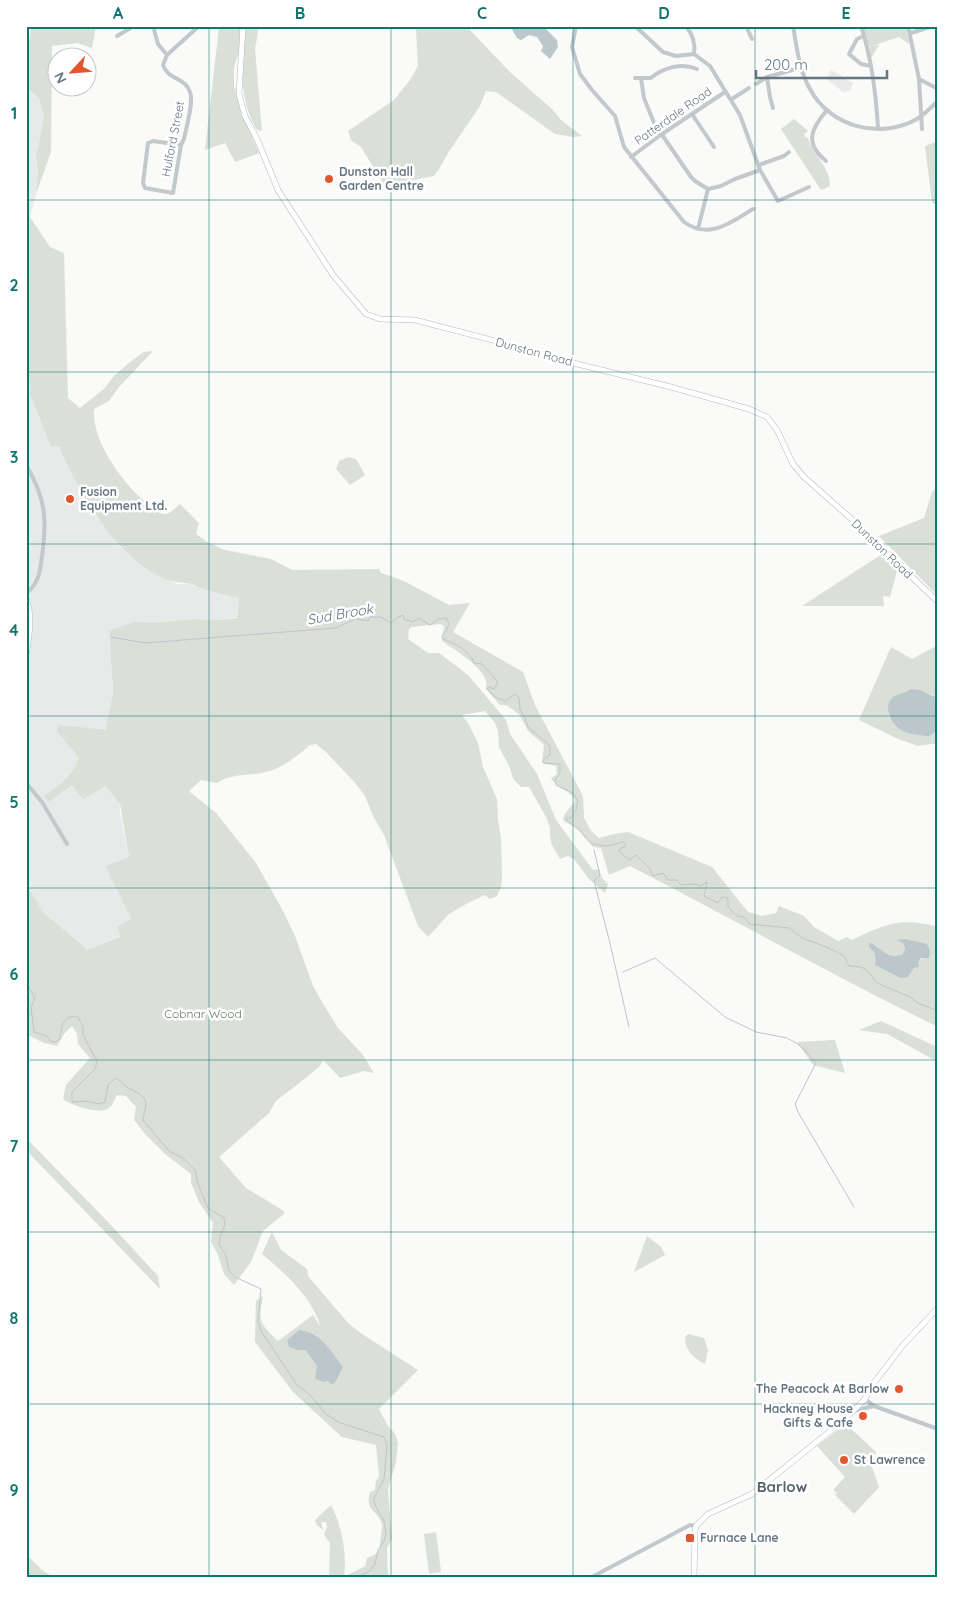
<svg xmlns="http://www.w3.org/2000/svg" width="964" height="1604" viewBox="0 0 964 1604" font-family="Quicksand,sans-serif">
<rect width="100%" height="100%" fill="#fafaf8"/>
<!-- built -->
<g fill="#e8e9e9">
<path d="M831 70 853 83 850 91 843 92 827 79Z"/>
<path d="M26 87 39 98 44 117 36 158 38 174 36 194 30 217 26 218Z"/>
<path d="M26 366 31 390 29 393 40 421 59 446 89 507 121 548 151 571 163 578 177 584H189L205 590 239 598 237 617 222 620 193 619 151 623 136 621 109 631 120 813 129 857 105 866 131 919 122 935 88 950 44 913 26 884Z"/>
</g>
<!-- green -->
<g fill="#dadfd7" fill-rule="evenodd">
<path d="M31 26H96L92 48 77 43 52 46 51 152 36 194 38 174 36 158 44 117 39 98 26 87V43L30 38Z"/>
<path d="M242 26 239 51 234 68V86L243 115 259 153 235 162 225 143 205 150 219 27Z"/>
<path d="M246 26H259L255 49 262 131 257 130C238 99 241 61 246 26Z"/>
<path d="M412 26H466L512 74 552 109 561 120 582 136 573 137 555 134 496 92 486 91 480 106 448 153 439 169 434 176 408 181 390 194 361 147 351 140 348 131 394 100 410 80 418 66 416 30Z"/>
<path d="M862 26H906L909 44 899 37 872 46 879 45 871 58 869 48 871 47 868 46Z"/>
<path d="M794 119 808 131 804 134 805 137 808 138C812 155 831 167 830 186L821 190 781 129Z"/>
<path d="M938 141V207L932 202 925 146Z"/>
<path d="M30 217 50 247 64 253 68 398 80 408 104 389 114 376 130 362 144 352 153 351 119 387 109 401 94 409C91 441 126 489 151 506 155 509 160 514 164 514 170 515 176 507 180 504L199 523 196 534 209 543 225 550 271 559 292 570 379 569 381 573 404 581 449 605 470 603 453 632 523 672 535 705 583 796 584 818 591 831 599 838 614 834 628 832 712 867 748 912 762 916 776 913 779 906 804 916 814 927 838 941 847 937 852 940C885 924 902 917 938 927V1027C834 976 733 919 630 866L609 875 601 848 593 847 576 827 565 822 563 819C565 811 571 808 575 801 570 789 557 789 551 778L557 774 556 766 542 763 544 745 528 731 519 714 506 705H500L486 689C486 686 487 683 486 681 482 666 454 649 442 641L444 626 440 624 412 627 409 629 408 639 428 653H439L468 675 506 720 510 734 537 774 556 820 593 870 599 869 602 878 608 884 605 893 589 879 574 859 568 856 560 859 552 845 550 837V828L546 817 529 787H521L513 779 510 768 499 747 498 731 495 723 485 711 462 715 468 723 478 743 483 767 497 799 498 820 501 839 502 879 501 887 497 896 490 899 485 895 464 905 449 914 428 937 418 926 384 835 373 816 365 796 357 785 326 752 316 744 310 745C297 756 283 768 266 772 250 776 231 773 217 783L201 780 189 791 216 813 256 863 283 911 295 936 313 986 322 1002 338 1028 363 1055 374 1073 364 1071 340 1078 323 1060 319 1067 303 1080 276 1101 269 1113 219 1157 246 1188 284 1211V1214L263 1231 251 1262 234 1285 224 1274 218 1255 211 1242 213 1223 199 1202 191 1183V1174L165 1154 146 1135 134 1120 136 1107 126 1096 117 1095C114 1101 111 1109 105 1110 94 1113 71 1105 63 1099L66 1085 90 1058 78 1044 77 1034 72 1026 64 1034 57 1046 44 1043 30 1036 26 1040V884L44 913 88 950 121 936 117 927 131 919 105 866 129 857 120 804 106 786 83 799 72 785 48 802 44 796C59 785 73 776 79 758L57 731 59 725 106 730 113 693 109 631 136 621 151 623 193 619 222 620 237 618 239 598C228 595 216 593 205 590 200 588 196 586 191 584 182 582 174 583 165 579 113 556 82 495 59 447L51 446 29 393 31 390 26 366V218ZM898 940 930 951 917 963 919 967 914 968 909 976 900 978 875 965 876 957 873 950 877 946C884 954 890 957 902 955L905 949 903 943Z"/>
<path d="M349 457 356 459 365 475 350 485 336 469 339 461Z"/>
<path d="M938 487V596L879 536 924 518 932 492Z"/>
<path d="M882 554 897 571 890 597 883 596 884 606H802Z"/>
<path d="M938 645V698L931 694 911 690 905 693 895 696 888 714C898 735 914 731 935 733L938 730V743L918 746 896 738 859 720 891 647 912 659Z"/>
<path d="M881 1021 935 1046 938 1045V1062L887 1034 859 1030Z"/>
<path d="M835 1040 845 1073 813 1065 797 1042Z"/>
<path d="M26 1138 109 1223 158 1276 160 1289 26 1150Z"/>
<path d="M272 1232 281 1250 307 1269 308 1276 348 1323 362 1334 418 1370 379 1409 388 1426 395 1434 398 1443 396 1462 388 1489 392 1539 387 1548 388 1578H329L330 1543 324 1535 327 1527 326 1522H321L323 1530 317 1525 315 1520 331 1505C342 1527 347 1552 344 1577L365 1566 367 1558 376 1554 380 1549C379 1540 384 1528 381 1521 375 1509 365 1510 370 1492L375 1490 376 1481 379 1476 376 1445 342 1437 293 1392 255 1342 256 1301 263 1296C258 1322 259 1323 278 1341L313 1315 321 1328C313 1298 286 1274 262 1254ZM299 1330C321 1332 330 1350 342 1367L332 1385 317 1373V1366L305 1350H297L289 1346 287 1340Z"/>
<path d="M647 1236 661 1247 665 1255 634 1272Z"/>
<path d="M688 1334 704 1338 708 1350 705 1364C693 1358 685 1350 685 1337Z"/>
<path d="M846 1424 876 1452 870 1462 879 1487 854 1514 835 1495 837 1493 833 1490 845 1477 817 1446Z"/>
<path d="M436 1532 441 1572 429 1574 424 1534Z"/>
<path d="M26 1554 41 1569 54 1578H26Z"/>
</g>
<!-- water -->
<g fill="#bbc7cb">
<path d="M510 26H543L557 40 558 47 550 59 541 51 543 46 537 37 529 35 521 40 517 38Z"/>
<path d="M911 689 920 690 938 698V730L929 736C921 735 912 735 905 732 893 727 881 709 893 697 897 694 906 693 911 689Z"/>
<path d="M905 939 927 944 930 951 929 958H921L918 963 919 967 914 968 908 977 900 978 875 965C876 958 876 952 869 947V944L871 943C885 950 884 958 902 955L905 949 903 943 896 940Z"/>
<path d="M299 1330C321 1332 330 1350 343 1367L336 1381 332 1385 327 1381 324 1382 315 1379 317 1366 305 1350H297L289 1347 287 1340Z"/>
</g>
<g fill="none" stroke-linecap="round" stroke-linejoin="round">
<!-- stream -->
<g stroke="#bbc7cb" stroke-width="1">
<path d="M111 637 145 643 335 628 356 619 368 621 370 617H381L391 623 398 617 403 615 404 619 412 622 419 618 430 625 439 619 446 618 449 623 446 631 442 636 443 639C454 643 471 651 474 663L482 664 498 682 494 689 489 687 487 688 495 697 505 701 515 694 519 698 520 710 525 718 528 727 550 746V755L543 760 544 763 560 764V773L555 780 556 785 573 793 578 801 576 810 571 818H567L566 820 578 829 592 844 607 846 623 842 626 845 625 847 621 848 619 851 629 860 636 855 650 869 653 876 663 873 668 880H677L681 885 695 884 700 886 707 882 704 896 718 903 722 897 728 898V907L737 916 744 917 750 924 789 928 802 938 829 948 844 956 849 966 861 967 867 970 877 983 910 997 918 1003 938 1011"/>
<path d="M594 850 600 875 594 881 609 939 629 1027"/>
<path d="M623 972 655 958 725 1017 756 1032 787 1038 796 1043 803 1048 816 1063 795 1104 798 1112 854 1207"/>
<path d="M26 983 35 998 31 1007 34 1032 47 1036 50 1041 55 1042 60 1039C61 1027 63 1014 78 1017L83 1027V1035L97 1061 95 1069 72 1092V1102L87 1101 99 1104 105 1102 108 1085 115 1078C121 1080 122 1084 127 1087 135 1092 146 1094 146 1105 146 1110 143 1115 143 1120L169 1151 183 1158 195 1170 198 1184 208 1208 224 1218 225 1225 221 1234 219 1244 226 1256 229 1271 235 1277 261 1289 258 1321 261 1331 297 1385 309 1394 326 1414 338 1422 384 1437 387 1445 384 1479 374 1498V1503L384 1521 386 1533 384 1541 378 1550 375 1564 370 1571 355 1578"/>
<path d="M26 1015H31"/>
</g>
<!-- secondary casing -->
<g stroke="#b3babf" stroke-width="6">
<g id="secondary">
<path d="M243 26 239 94 245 116 257 139 278 190 333 275 366 314 380 319 415 320 511 345 561 360 671 387 749 409 767 417 777 430 793 464 804 477 856 523 938 602"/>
<path d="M26 598C33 617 29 636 26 656"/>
<path d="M694 1578 695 1532 696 1526 708 1514 752 1494 844 1420 865 1399 873 1384 904 1344 938 1308"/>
</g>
</g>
<!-- street -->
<g stroke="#c3c8cc" stroke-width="4">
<path d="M153 26 158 44 167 55"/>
<path d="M576 26 572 47 580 74 592 90 615 116 624 147 684 222C709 240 730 223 753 209"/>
<path d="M635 26 663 52 676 56 694 54 710 66 740 115 760 170 778 201 809 187"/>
<path d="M686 26C693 35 696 43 694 54"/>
<path d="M746 26 752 39"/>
<path d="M793 26C797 48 799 70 810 89 830 127 880 140 917 119 925 114 931 107 938 101"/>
<path d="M861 26C872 60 876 93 878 128"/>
<path d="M908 26 919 79 922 129"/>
<path d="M911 33 933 26"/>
<path d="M117 36 134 26"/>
<path d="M864 36 857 39 849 54 861 64 871 66"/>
<path d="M767 77 770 97 773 108"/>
<path d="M635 78H651C663 68 681 62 697 69"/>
<path d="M641 78 644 98 654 123 691 177 695 181 708 189 721 186 735 179 760 170"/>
<path d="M919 79 938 89"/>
<path d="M756 84 767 77 800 68"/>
<path d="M732 99 749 88"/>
<path d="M692 114 714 147"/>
<path d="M181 145 153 141 148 143 143 183 145 188 173 193 181 145 184 139C186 128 194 102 190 92 186 78 167 79 163 65L167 55 199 26"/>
<path d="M631 157 662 134 725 92"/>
<path d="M826 161C804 143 811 129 827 110"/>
<path d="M759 165 784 156 789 152"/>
<path d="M698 229 708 189"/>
<path d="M26 465C46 498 47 520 42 556 40 572 39 583 26 594"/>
<path d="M26 783 42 802 67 844"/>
<path d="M865 1399 874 1406 938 1429"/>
<path d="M853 1411 874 1406"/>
<path d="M590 1578 690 1525 696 1526"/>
</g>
<!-- secondary -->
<use href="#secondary" stroke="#fff" stroke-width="5"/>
</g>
<!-- grid -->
<path fill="none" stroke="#0f766e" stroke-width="1" stroke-opacity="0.55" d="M209 26V1578M391 26V1578M573 26V1578M755 26V1578M26 200H938M26 372H938M26 544H938M26 716H938M26 888H938M26 1060H938M26 1232H938M26 1404H938"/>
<!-- markers -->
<g fill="#e4572e" stroke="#fff" stroke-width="2">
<circle cx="329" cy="179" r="5"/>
<circle cx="70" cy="499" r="5"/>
<circle cx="899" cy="1389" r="5"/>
<circle cx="863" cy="1416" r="5"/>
<circle cx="844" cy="1460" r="5"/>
<rect x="685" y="1533" width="10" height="10" rx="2.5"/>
</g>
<g text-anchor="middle" stroke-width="5" stroke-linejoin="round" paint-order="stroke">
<!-- street labels -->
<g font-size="12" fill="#657683" stroke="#fff">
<text transform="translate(673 116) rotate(-35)" y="4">Patterdale Road</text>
<text transform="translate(173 139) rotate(-79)" y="4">Hulford Street</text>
<text transform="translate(534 352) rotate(15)" y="4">Dunston Road</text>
<text transform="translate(882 549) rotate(44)" y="4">Dunston Road</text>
</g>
<!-- poi labels -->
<g font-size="12" font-weight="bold" fill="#657683" stroke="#fff" text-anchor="start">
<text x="339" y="176">Dunston Hall<tspan x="339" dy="14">Garden Centre</tspan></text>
<text x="80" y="496">Fusion<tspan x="80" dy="14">Equipment Ltd.</tspan></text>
<text x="889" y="1393" text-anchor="end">The Peacock At Barlow</text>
<text x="853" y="1413" text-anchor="end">Hackney House<tspan x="853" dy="14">Gifts &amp; Cafe</tspan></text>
<text x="854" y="1464">St Lawrence</text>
<text x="700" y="1542">Furnace Lane</text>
</g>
<!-- park labels -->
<g font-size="12" fill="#687a64" stroke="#fff">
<text x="203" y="1018">Cobnar Wood</text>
</g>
<!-- water labels -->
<g font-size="14" font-style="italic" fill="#60757c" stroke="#fff">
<text transform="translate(340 614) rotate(-10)" y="5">Sud Brook</text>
</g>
<!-- quarter labels -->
<g font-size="15" font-weight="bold" fill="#57646e" stroke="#fff">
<text x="782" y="1492">Barlow</text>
</g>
</g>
<!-- border -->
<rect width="964" height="1604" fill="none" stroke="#ffffff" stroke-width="55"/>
<!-- north arrow -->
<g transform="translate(72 72) rotate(244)"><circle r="24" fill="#ffffff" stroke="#c1c8cd"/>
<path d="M0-4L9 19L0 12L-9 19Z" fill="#e4572e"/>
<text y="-8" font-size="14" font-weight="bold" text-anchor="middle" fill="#657683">N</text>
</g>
<!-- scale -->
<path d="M756 70v8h131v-8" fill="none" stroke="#657683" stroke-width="2.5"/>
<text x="764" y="70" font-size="15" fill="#657683" stroke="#ffffff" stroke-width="4" paint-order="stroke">200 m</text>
<rect x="28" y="28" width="908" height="1548" fill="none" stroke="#0f766e" stroke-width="2"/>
<g font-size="16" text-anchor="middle" font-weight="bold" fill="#0f766e">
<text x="118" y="19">A</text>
<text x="300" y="19">B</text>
<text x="482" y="19">C</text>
<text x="664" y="19">D</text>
<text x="846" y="19">E</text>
<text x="14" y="119">1</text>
<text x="14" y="291">2</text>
<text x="14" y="463">3</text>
<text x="14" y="636">4</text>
<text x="14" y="808">5</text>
<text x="14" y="980">6</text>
<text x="14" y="1152">7</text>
<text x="14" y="1324">8</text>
<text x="14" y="1496">9</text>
</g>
</svg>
